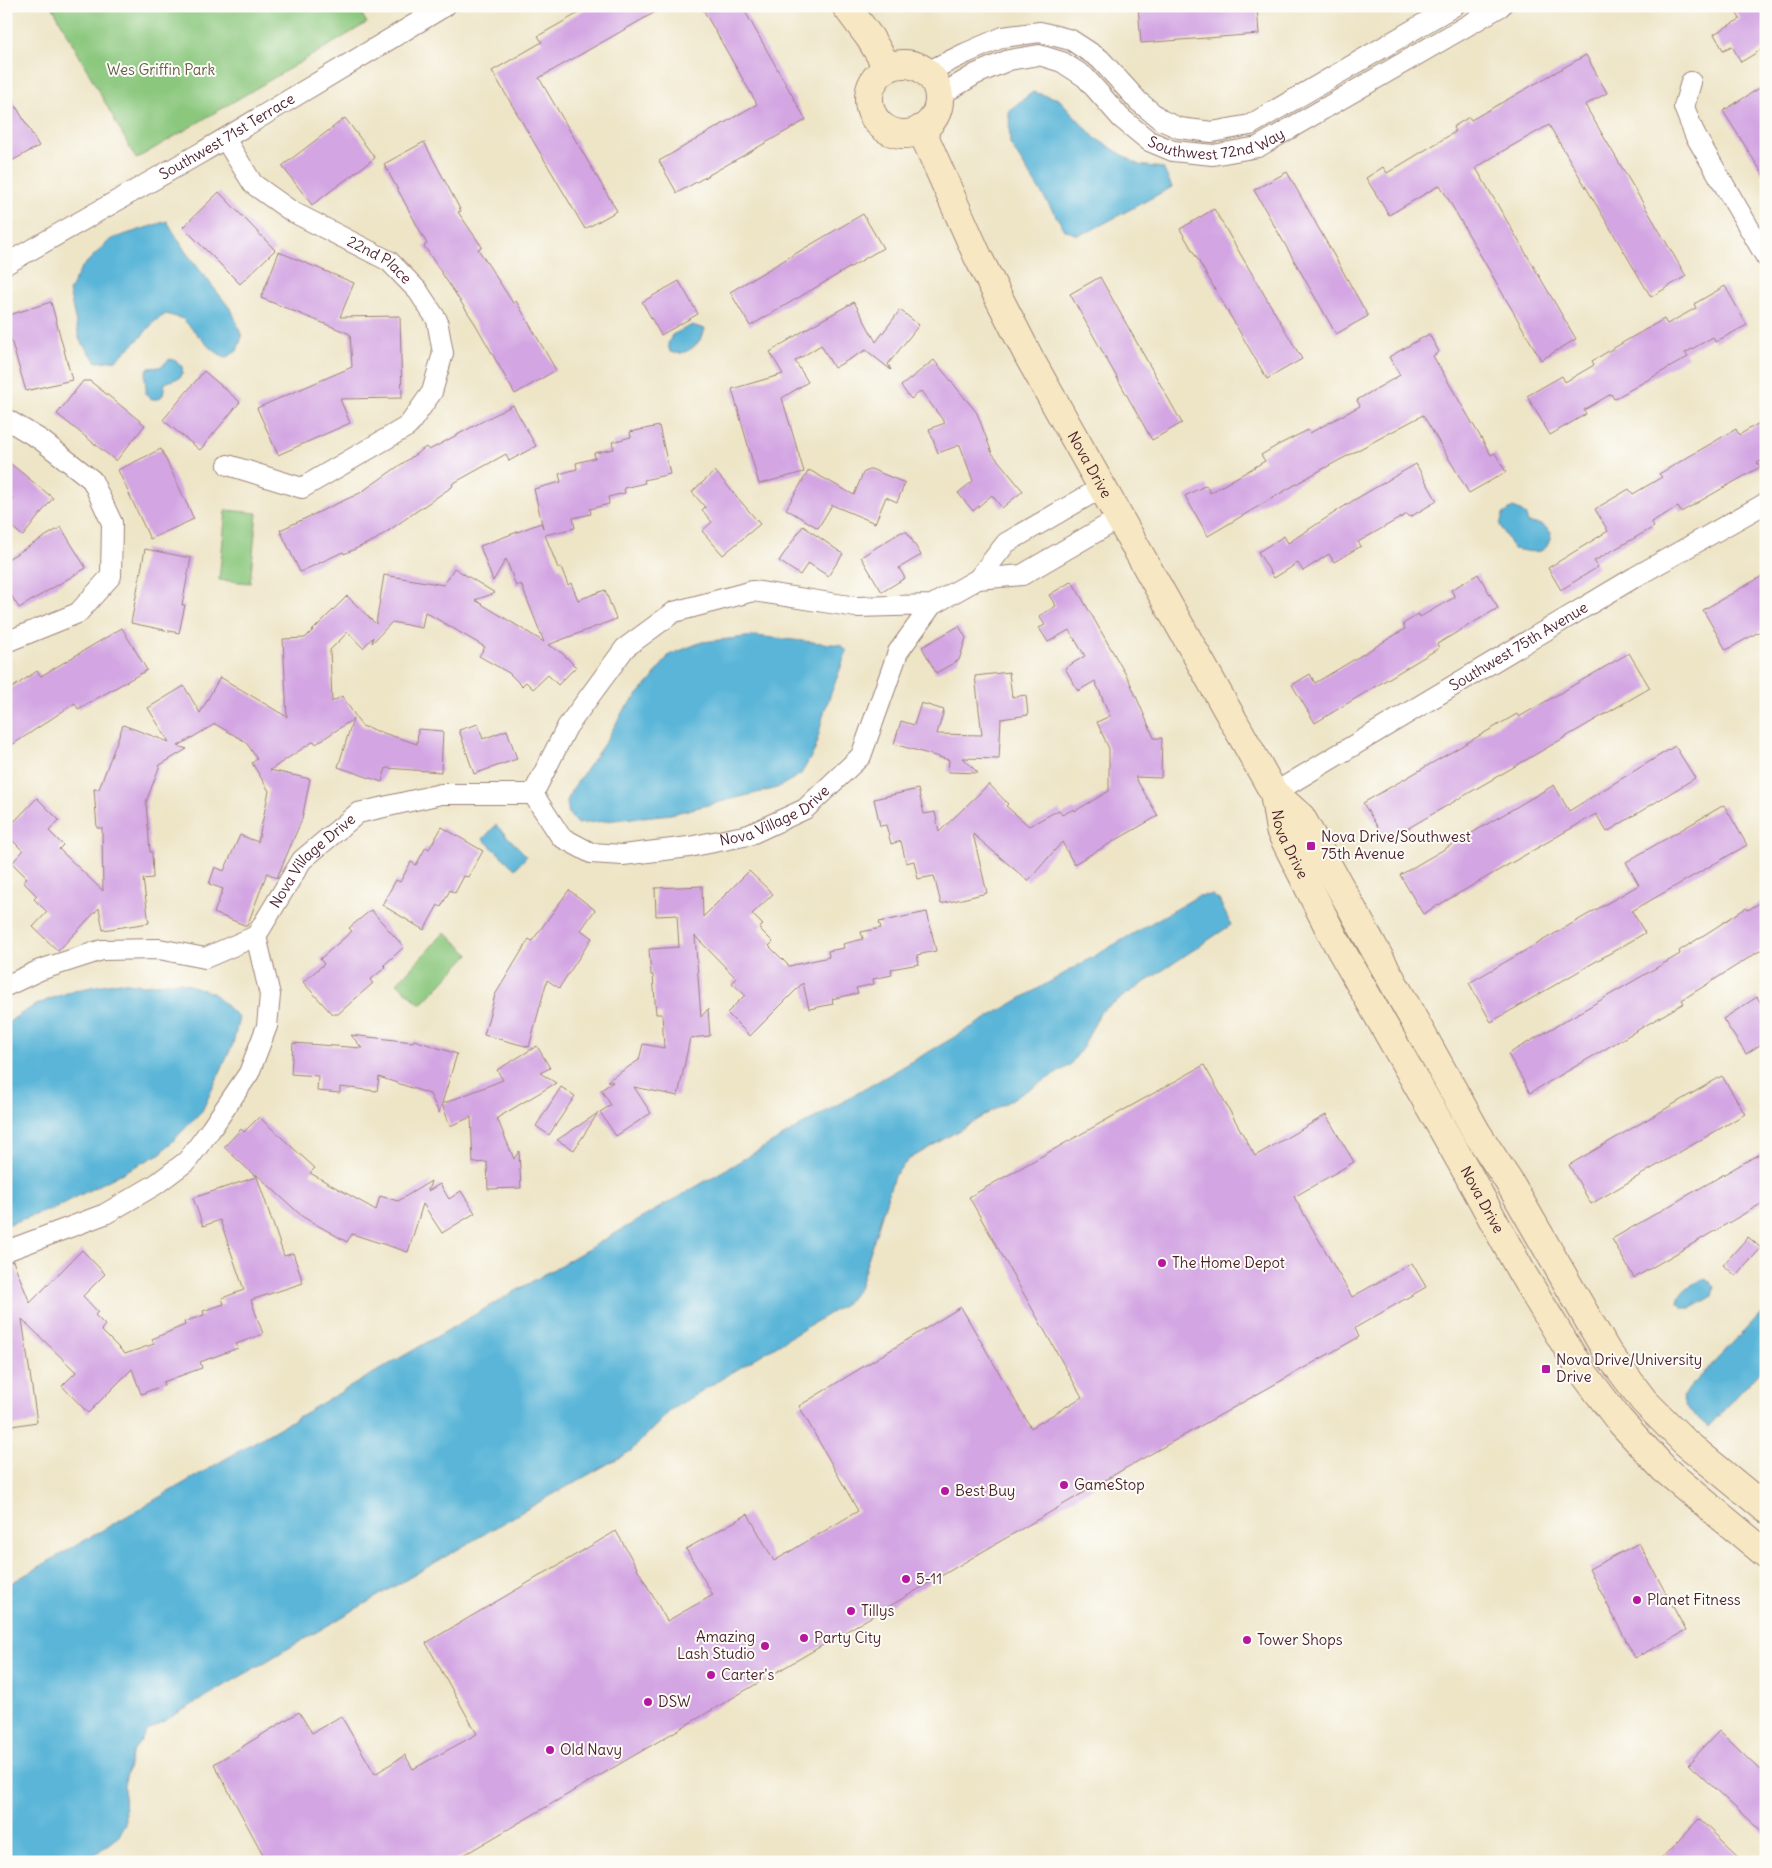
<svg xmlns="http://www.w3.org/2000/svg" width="1772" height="1868" viewBox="0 0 1772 1868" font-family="Delius,sans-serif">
<rect width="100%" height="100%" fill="#fdfcf7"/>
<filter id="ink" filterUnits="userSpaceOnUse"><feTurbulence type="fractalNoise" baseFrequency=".02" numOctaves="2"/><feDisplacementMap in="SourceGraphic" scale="10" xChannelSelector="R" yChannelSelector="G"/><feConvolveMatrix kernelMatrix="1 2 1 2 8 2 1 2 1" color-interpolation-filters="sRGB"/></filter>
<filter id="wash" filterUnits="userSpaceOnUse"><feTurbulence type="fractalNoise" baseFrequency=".0096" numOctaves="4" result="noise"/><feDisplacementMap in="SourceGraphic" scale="20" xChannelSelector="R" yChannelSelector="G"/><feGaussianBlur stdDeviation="1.12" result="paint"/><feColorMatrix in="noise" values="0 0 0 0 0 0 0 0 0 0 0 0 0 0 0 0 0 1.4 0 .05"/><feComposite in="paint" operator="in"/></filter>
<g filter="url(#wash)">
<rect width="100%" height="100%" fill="#eee5c7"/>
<!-- green -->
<g fill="#8bc87e" stroke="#6a7454">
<path d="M52 6H357L367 23 136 159Z"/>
<path d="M226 510 257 513 250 583 219 580Z"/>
<path d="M445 932 469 954 421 1005 397 983Z"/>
</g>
<!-- water -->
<g fill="#5ab5d8" stroke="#526a82">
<path d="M1033 92 1059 99 1095 138 1139 165 1163 168 1172 187 1090 231 1077 235 1065 230 1010 144 1009 110Z"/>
<path d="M167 221 185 251 232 311 242 337 237 351 225 358 209 347 183 319 166 314 155 321 139 339 116 360 97 362 80 341 69 291 82 267 111 239Z"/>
<path d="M692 325 705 329C702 343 685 358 670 352L668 344 672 335Z"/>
<path d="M170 359C181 362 185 367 181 377L165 383 163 395 159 399H151L146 394C147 384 142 376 148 368L160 367Z"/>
<path d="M1513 508C1522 511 1526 513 1528 523 1539 524 1544 524 1551 533 1548 559 1532 551 1513 549L1500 525 1503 514Z"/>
<path d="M755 636 841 645 847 651 824 712 815 750 801 774 777 788 671 814 577 824 569 814 567 802 571 791 606 741 623 711 652 679 669 655 702 642Z"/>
<path d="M496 825 527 856 515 869 483 839Z"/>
<path d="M1212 895 1219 900 1231 925 1100 1012 1083 1047 1069 1066 908 1160 894 1176 859 1288 845 1304 672 1409 631 1451 527 1509 147 1731 132 1754 124 1785 125 1823 119 1836 85 1862H6V1586L1198 896Z"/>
<path d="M120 982 143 985 180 982 213 993 239 1018 233 1044 202 1111 161 1153 55 1208 6 1225V1024C44 996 75 989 120 982Z"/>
<path d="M1704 1279 1710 1281 1715 1286 1713 1296 1692 1308H1683L1678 1303C1680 1289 1693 1284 1704 1279Z"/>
<path d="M1766 1308V1365L1708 1427 1685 1406 1682 1396Z"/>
</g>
<g id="blocks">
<!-- building -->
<g fill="#d3a5e3">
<path d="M591 6H666L539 78 617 211 585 229 492 71 542 42 538 36Z"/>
<path d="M701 6H742L806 120 677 193 659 161 757 104Z"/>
<path d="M1138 6H1257L1259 34 1141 43Z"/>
<path d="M1733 6H1766V47L1741 62 1732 46 1723 50 1714 34 1740 19Z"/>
<path d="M1586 55 1607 93 1585 105 1686 276 1651 297 1549 125 1501 152 1476 168 1576 339 1541 360 1440 185 1389 215 1366 178 1383 167 1387 173 1455 132 1453 127 1469 117 1471 120Z"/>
<path d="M1766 84V179L1723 111Z"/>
<path d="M6 89 39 146 6 164Z"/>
<path d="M345 118 375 158 312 205 282 166Z"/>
<path d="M424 142 461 211 458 212 482 247 478 249 513 303 516 301 556 370 515 394 476 325 424 246 427 244 384 164Z"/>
<path d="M1287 172 1368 316 1336 334 1254 190Z"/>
<path d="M219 192 275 250 240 284 183 227Z"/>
<path d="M1214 209 1302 359 1267 379 1180 229Z"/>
<path d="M863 214 883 248 750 326 730 292Z"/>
<path d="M279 252 354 283 340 317 400 316 402 398 340 399 350 423 278 455 257 408 352 367 350 334 261 298Z"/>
<path d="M1100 277 1182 423 1152 440 1070 294Z"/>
<path d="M679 281 698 314 661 335 642 302Z"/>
<path d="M1725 286 1747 325 1715 342 1713 337 1685 353 1688 357 1614 399 1611 394 1584 410 1586 414 1550 435 1527 396 1562 376 1565 382 1594 365 1592 361 1629 339 1664 319 1667 324 1696 308 1694 304Z"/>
<path d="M51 302 72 380 26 391 6 323V316Z"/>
<path d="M854 302 876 342 900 310 919 325 888 364 891 370 866 350 834 368 821 345 795 361 808 382 782 398 804 472 759 484 732 389 783 374 770 352 811 326Z"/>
<path d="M1429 334 1439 352 1433 356 1491 455 1495 453 1506 472 1469 493 1423 415 1310 476 1208 536 1185 496 1206 485 1210 493 1265 461 1261 455 1278 445 1308 430 1310 433 1360 406 1357 400 1400 375 1389 357Z"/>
<path d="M934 360 977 413 992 453 1023 491 1002 508 992 495 973 511 958 493 973 481 960 445 938 453 929 429 945 423 921 391 911 399 901 386Z"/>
<path d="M204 371 240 402 200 450 163 420Z"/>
<path d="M83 381H90L145 425 116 461 57 414Z"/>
<path d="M513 405 536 446 509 461 506 454 452 484 453 486 375 540 344 554 343 552 300 572 280 530 360 493 426 447 429 450Z"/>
<path d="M1766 419V458L1757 463 1760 467 1681 512 1678 507 1651 522 1654 527 1594 561 1598 567 1561 590 1548 568 1608 531 1595 509 1629 489 1633 494 1662 477 1659 474 1736 429 1739 435Z"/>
<path d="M659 426 670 474 644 480 645 483 624 488 625 493 608 497 609 504 590 509 591 514 573 518 575 528 545 535 558 568 561 567 568 585 571 583 578 600 605 590 616 619 548 645 562 653 576 667 558 685 548 675 533 689 526 682 522 686 509 673 479 656 485 647 425 612 422 628 392 622 372 643 373 637 363 648 348 632 330 650 332 702 342 696 362 726 417 744 418 729 443 731 441 772 386 768 382 782 338 767 353 719 316 744 314 741 270 770 310 779 302 819 277 878 267 873 247 926 214 913 223 889 209 884 215 867 224 871 240 835 258 842 269 791 252 763 257 759 246 742 215 724 178 746 187 749 160 765 146 802 150 852H152L153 878 143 879 149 923 103 930 99 908 58 951 33 927 47 912 34 899 37 896 23 882 27 878 12 863 23 851 6 834V830L37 798 59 820 49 831 63 845 59 849 103 891 102 828H97L94 789H99L123 725 169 742 148 708 184 686 200 713 220 677 287 717 283 639 305 638 347 596 376 624 384 575 444 585 454 568 495 593 475 600 544 642 521 584 516 586 506 559 493 581 480 546 541 523 543 528 534 489 561 482 559 474 577 469 576 463 595 458 594 453 614 449 612 442 631 437 630 432Z"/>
<path d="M161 449 194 519 150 539 118 470Z"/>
<path d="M6 460 53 498 23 536 6 522V508L13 499 6 493Z"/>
<path d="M1416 464 1437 501 1410 517 1407 514 1358 542 1361 546 1334 562 1329 554 1303 571 1298 563 1274 578 1258 552 1284 536 1288 543 1354 500Z"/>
<path d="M871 469 905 483 897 502 886 497 875 523 832 505 818 528 786 509 809 470 854 495 863 473Z"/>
<path d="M715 471 760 524 723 555 702 531 712 522 702 510 705 507 692 492Z"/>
<path d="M803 526 843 554 828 576 808 563 800 575 779 561Z"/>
<path d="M61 527 86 568 19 608 6 587V560Z"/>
<path d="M901 532H907L921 555 899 568 905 578 882 592 861 557Z"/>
<path d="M145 549 191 558 182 605H185L179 633 131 623Z"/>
<path d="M1478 574 1498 608 1437 644 1439 648 1315 723 1292 685 1310 674 1315 683 1405 629 1403 624 1419 614 1420 617 1455 597 1451 590Z"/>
<path d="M1766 574V628L1726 650 1703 610Z"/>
<path d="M1072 581 1129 680 1154 738H1162L1161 778 1135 777 1158 816 1074 864 1062 842 1028 881 973 834 987 893 941 904 934 876 918 879 914 861 906 863 901 841 891 844 886 825 880 826 874 799 918 789 924 814 935 812 939 832 989 784 1008 804 1006 806 1029 826 1059 810 1062 815 1074 809 1075 811 1109 791V749L1097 722 1110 716 1095 681 1078 691 1065 668 1085 656 1069 630 1048 642 1039 628 1045 625 1039 616 1056 606 1049 595Z"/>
<path d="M959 626 966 638 959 660 936 673 922 647Z"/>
<path d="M122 628 147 670 78 709 75 703 6 749V692L37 671 41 676Z"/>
<path d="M1629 653 1650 688 1386 841 1363 803 1517 714 1519 717Z"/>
<path d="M1009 672 1012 697 1026 695 1028 715 1001 719 999 759 963 758 978 773 948 772 949 760 894 744 901 721 914 725 921 703 944 710 937 734 982 735 975 676Z"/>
<path d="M478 724 483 739 507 730 517 759 474 774 459 730Z"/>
<path d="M1675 746 1695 778 1607 832 1596 814 1423 914 1400 875 1554 785 1569 811Z"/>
<path d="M1724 805 1747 845 1632 911 1645 933 1491 1022 1469 983 1639 885 1626 862Z"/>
<path d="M442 827 483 851 468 877 464 876 455 893 450 890 441 907 438 905 424 930 382 905 396 880 400 882 411 862 416 865 426 847 429 849Z"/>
<path d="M749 871 773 894 752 914 763 925 759 928 773 942 769 946 789 966 829 957 828 951 844 948 843 944 863 939 861 932 881 928 879 922 927 912 936 951 917 955 919 964 891 969 892 975 873 979 874 984 856 988 858 993 832 999 833 1004 809 1009 803 983 750 1036 727 1013 745 995 732 983 736 978 695 936 701 1017 708 1009 710 1036 690 1038 678 1096 634 1087 651 1113 616 1136 600 1112 611 1105 601 1090 613 1082 607 1081 639 1060 643 1044 664 1048 662 1014H656L653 975H651L649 949 679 947 677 915 656 916 655 888 702 886 703 917Z"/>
<path d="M569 890 595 910 581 930 592 938 559 988 547 980 529 1047 484 1035 495 995 529 939 532 941Z"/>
<path d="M1766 899V947L1682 1000 1684 1003 1530 1093 1508 1054 1680 954 1679 951 1746 908 1748 910Z"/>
<path d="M371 910 404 947 384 965 386 967 370 980 373 983 338 1014H332L303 982 324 964 320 959 352 931 349 928Z"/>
<path d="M1757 997 1766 1011V1041L1746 1054 1723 1019Z"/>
<path d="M351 1035 413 1042 414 1040 457 1054 439 1113 430 1094 379 1077 377 1091 340 1087V1093L317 1091 318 1076 291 1074 293 1043 362 1048Z"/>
<path d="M537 1046 550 1068 540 1073 556 1083 497 1118 514 1159 519 1151 521 1188 488 1189 487 1162 473 1163 471 1117 450 1126 442 1104 503 1080 497 1070Z"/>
<path d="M1204 1065 1255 1156 1326 1115 1354 1162 1294 1197 1352 1297 1412 1263 1426 1287 1355 1328 1359 1337 1124 1469 452 1862H267L214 1764 299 1712 312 1733 341 1716 375 1774 405 1755 413 1769 477 1734 426 1643 616 1531 667 1621 713 1595 686 1549 748 1514 774 1561 858 1511 799 1406 961 1307 1031 1428 1082 1397 969 1197Z"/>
<path d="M1722 1076 1745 1114 1591 1204 1569 1165Z"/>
<path d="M561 1087 575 1096 549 1135 536 1126Z"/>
<path d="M598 1113 574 1150 557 1140Z"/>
<path d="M259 1117 315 1168 310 1173 376 1210 380 1196 398 1201 431 1181 428 1191 440 1184 449 1199 461 1191 475 1213 442 1233 423 1204 408 1252 352 1234 347 1242 303 1217 256 1174 284 1256 293 1253 303 1283 251 1300 263 1334 236 1344 238 1348 200 1362 202 1368 163 1382 164 1385 141 1394 132 1369 88 1413 62 1386 76 1372 22 1319 37 1422 6 1427V1263L13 1261 30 1303 82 1250 105 1274 83 1296 98 1312 95 1315 105 1325 101 1330 125 1354 154 1344 152 1339 185 1325 184 1322 204 1315 203 1311 224 1304 222 1298 244 1290 220 1220 203 1226 193 1198 256 1177 224 1147 241 1129 244 1132Z"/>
<path d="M1766 1150V1201L1634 1278 1612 1239Z"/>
<path d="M1748 1237 1761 1248 1736 1276 1723 1265Z"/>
<path d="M1639 1543 1686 1631 1635 1658 1589 1569Z"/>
<path d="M1719 1731 1766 1776V1836L1688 1764Z"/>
<path d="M1699 1819 1744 1862H1658Z"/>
</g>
</g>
</g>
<g filter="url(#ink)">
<use href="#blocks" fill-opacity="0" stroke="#9c8279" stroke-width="1"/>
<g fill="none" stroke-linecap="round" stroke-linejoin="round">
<!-- street casing -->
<g stroke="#9c8279" stroke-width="22">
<g id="street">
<path d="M927 72 966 53 1003 37 1040 32 1071 40 1100 59 1138 101 1161 120 1179 128 1212 132 1250 125 1454 6"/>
<path d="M1691 82 1684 107 1695 135 1766 257"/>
<path id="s1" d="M939 96 976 74 1009 60 1039 55 1062 62 1085 77 1121 118 1149 141 1173 151 1213 155 1258 147 1501 6"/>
<path id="s2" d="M225 139 253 184 291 211 389 261 418 291 437 320 443 353 432 392 408 426 302 488 228 465"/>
<path id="s3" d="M6 264 204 151 445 6"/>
<path d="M6 419 41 440 92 480 112 523 111 576 78 613 6 642"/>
<path d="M978 579 1006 543 1101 488"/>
<path id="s4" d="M932 605 856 607 753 591 674 612 625 648 567 727 533 794 561 837 591 853 623 855 689 847 749 835 805 809 861 756 898 652 932 605 978 579 1022 575 1118 519"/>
<path id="s5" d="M1274 793 1635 577 1766 503"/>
<path id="s6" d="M256 936 302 860 358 813 441 794H533"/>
<path d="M6 986 40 970 102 950 159 949 205 958 256 936 270 995 267 1026 249 1073 211 1129 187 1161 155 1185 105 1214 6 1251"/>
</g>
</g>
<!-- secondary casing -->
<g stroke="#9c8279" stroke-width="30">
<g id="secondary">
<path d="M846 6 870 38 888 68"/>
<circle cx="904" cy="99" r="35"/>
<path id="s7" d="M921 129 978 257 1030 359 1274 793 1301 817 1477 1133 1509 1182 1607 1352 1644 1401 1686 1443 1766 1509"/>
<path id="s8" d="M1274 793 1280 830 1333 936 1468 1174 1522 1273 1579 1367 1619 1420 1664 1469 1766 1554"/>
</g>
</g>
<!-- street -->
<use href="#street" stroke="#fff" stroke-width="20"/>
<!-- secondary -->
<use href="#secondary" stroke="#f7e8c3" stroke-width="28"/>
</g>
</g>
<!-- markers -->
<g fill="#b5179e" stroke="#fdfcf7" stroke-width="2">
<rect x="1306" y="841" width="10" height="10" rx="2.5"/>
<circle cx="1162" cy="1263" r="5"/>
<rect x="1541" y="1364" width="10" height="10" rx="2.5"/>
<circle cx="1064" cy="1485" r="5"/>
<circle cx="945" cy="1491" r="5"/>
<circle cx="906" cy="1579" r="5"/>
<circle cx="1637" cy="1600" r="5"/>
<circle cx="851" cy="1611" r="5"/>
<circle cx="804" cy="1638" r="5"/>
<circle cx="1247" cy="1640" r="5"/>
<circle cx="765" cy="1646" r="5"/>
<circle cx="711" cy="1675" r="5"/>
<circle cx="648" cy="1702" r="5"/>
<circle cx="550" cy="1750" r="5"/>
</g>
<g text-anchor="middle" stroke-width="4" stroke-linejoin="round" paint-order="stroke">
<!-- park labels -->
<g font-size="15" fill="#615a48" stroke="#fdfcf7">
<text x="161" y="75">Wes Griffin Park</text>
</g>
<!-- street labels -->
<g font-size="15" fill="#4a1f2b" stroke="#fdfcf7">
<text dy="5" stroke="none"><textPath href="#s1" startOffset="322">Southwest 72nd Way</textPath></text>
<text dy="5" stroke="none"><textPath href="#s3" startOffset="255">Southwest 71st Terrace</textPath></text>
<text dy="5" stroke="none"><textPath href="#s2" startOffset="201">22nd Place</textPath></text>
<text dy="5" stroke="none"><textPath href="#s7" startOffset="376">Nova Drive</textPath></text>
<text dy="5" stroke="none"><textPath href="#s5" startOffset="285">Southwest 75th Avenue</textPath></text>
<text dy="5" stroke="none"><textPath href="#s4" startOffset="772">Nova Village Drive</textPath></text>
<text dy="5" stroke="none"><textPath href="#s8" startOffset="54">Nova Drive</textPath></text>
<text dy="5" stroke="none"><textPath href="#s6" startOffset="95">Nova Village Drive</textPath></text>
<text dy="5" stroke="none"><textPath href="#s8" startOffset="459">Nova Drive</textPath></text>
</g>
<!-- poi labels -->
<g font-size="15" fill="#4a1f2b" stroke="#fdfcf7" text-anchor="start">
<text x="1321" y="842">Nova Drive/Southwest<tspan x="1321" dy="17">75th Avenue</tspan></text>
<text x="1172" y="1268">The Home Depot</text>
<text x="1556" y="1365">Nova Drive/University<tspan x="1556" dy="17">Drive</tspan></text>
<text x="1074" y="1490">GameStop</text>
<text x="955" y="1496">Best Buy</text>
<text x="916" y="1584">5-11</text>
<text x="1647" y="1605">Planet Fitness</text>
<text x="861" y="1616">Tillys</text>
<text x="755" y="1642" text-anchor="end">Amazing<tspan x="755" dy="17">Lash Studio</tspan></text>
<text x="814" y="1643">Party City</text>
<text x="1257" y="1645">Tower Shops</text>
<text x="721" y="1680">Carter's</text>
<text x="658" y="1707">DSW</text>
<text x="560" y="1755">Old Navy</text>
</g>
</g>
<!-- margin -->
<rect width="1772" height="1868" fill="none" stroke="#fdfcf7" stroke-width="25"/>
</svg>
